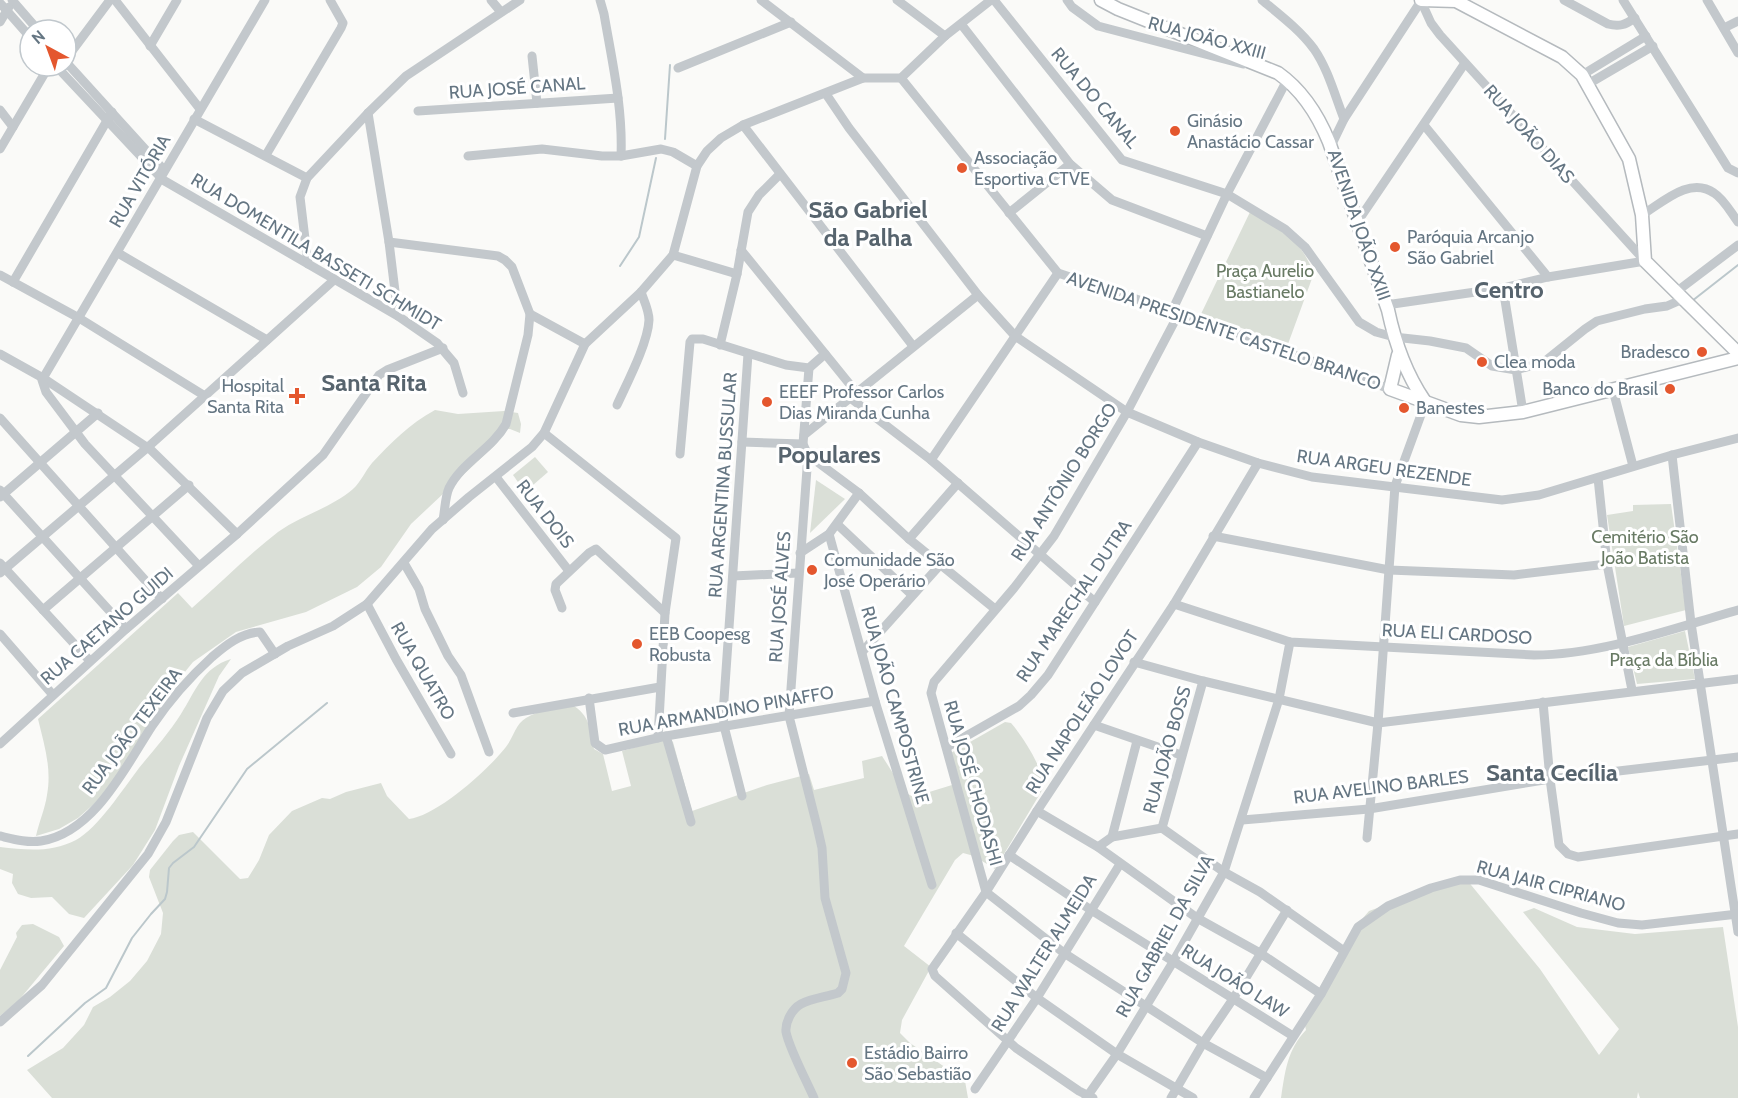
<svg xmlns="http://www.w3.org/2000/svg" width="1738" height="1098" viewBox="0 0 1738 1098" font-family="Cabin,sans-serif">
<rect width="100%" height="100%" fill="#fafaf8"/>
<!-- green -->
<g fill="#dadfd7">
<path d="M1250 212C1283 230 1298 236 1314 273L1288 344 1201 314Z"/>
<path d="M435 410 458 414 504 411 518 413 521 424 520 433 510 429H505L494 446 411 524 381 567 357 587 306 612 236 632 193 662 171 689 128 760 103 796 78 818 59 829 36 836C39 822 45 809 47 795 52 768 44 744 38 719L178 593 192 608C221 583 248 555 278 532 302 515 331 508 353 489 361 482 365 471 372 463 392 442 409 424 435 410Z"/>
<path d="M535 457 548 472 525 492 513 475Z"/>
<path d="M816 480 845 499 810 533Z"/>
<path d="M1671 504 1686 610 1624 626 1607 515 1633 511V505Z"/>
<path d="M1685 631 1695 679 1637 684 1628 647Z"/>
<path d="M231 659 219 676 179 766 155 830 133 865 84 918 69 914 52 897 31 898 18 894 12 883 13 874 0 869V847C26 850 51 853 76 840 98 828 123 789 139 768 153 751 169 733 181 714 195 692 203 667 231 659Z"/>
<path d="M571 704C591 716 589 728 594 749L603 754 612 791 631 786 622 751 669 738 673 742 692 811 767 785 809 774 814 790 864 778 862 761 882 756 905 792 913 797 952 785 949 754 1005 722 1011 723C1024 738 1043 768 1044 787L995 869 974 856 963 853 955 860 904 946 931 967 902 1020 900 1033 910 1043 965 1081 968 1098H52L27 1070 63 1048 84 1025 93 1007 110 997 130 981 147 961 161 934 163 913 149 877 150 870 173 841 179 835 193 832 240 879 248 878 259 860 269 835 292 811 322 798 330 799 346 792 381 783 387 796 409 819C437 816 492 767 508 744 514 735 516 724 526 718 539 710 556 708 571 704Z"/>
<path d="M1467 880 1540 969 1599 1055 1619 1029 1523 912 1534 908 1577 927 1635 934 1723 927 1738 1027V1098H1640L1638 1092 1637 1098H1281C1285 1072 1287 1050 1306 1030L1303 1017 1351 932 1369 911 1413 895Z"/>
<path d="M33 924 59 937 64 946 19 1000 0 1016V970L17 937 16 933 22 925Z"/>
</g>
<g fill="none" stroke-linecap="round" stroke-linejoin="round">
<!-- stream -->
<g stroke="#bbc7cb" stroke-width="2">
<path d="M665 139 670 65"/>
<path d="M620 266 639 237 656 158"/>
<path d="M1692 301 1738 265"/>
<path d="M28 1056 85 1003 106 988 132 938 151 914 165 899 167 892 169 868 173 863 194 847 247 769 327 703"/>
</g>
<!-- major casing -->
<g stroke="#b5babe" stroke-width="15">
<g id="major">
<path d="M1101 0 1118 9 1278 73C1302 90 1318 115 1329 142L1388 310C1395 343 1405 372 1424 400"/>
<path d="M1421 0 1456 1 1562 57 1582 75 1629 159 1642 215 1645 261 1738 353"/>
<path d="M1398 355 1390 389 1461 415 1479 417 1523 412 1738 358"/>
</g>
</g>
<!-- minor -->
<g stroke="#c3c8cc" stroke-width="9">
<path d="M12 0 38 30"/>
<path d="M115 0 200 109"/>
<path d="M491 0 501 12"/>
<path d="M600 0 604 14C612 61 623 108 621 156"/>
<path d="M761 0 863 78"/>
<path d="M897 0 945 36"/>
<path d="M994 0 1122 160 1227 194 1285 229 1305 247 1359 322 1376 332 1394 337 1430 341 1466 348 1492 366 1516 370 1544 362 1585 329 1597 321 1645 309 1667 306 1683 299"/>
<path d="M1067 0 1072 7 1098 26 1243 64"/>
<path d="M1262 0C1280 15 1300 30 1314 49 1328 69 1335 96 1344 119"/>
<path d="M1564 0 1608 24C1619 27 1625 25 1635 18"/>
<path d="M1623 0 1728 168 1738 173"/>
<path d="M1707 0 1738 53"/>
<path d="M1421 1 1431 23 1440 35 1645 261"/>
<path d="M0 3 30 37"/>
<path d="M0 22 9 7"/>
<path d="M961 24 1070 164 1112 200 1207 236"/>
<path d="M1724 28 1738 21"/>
<path d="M150 46 177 0"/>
<path d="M532 56 537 103"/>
<path d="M66 59 110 0"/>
<path d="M66 62 164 170"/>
<path d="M56 66 163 180 398 316 437 343 454 363 463 393"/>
<path d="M678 68 791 22"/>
<path d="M1582 75 1646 36"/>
<path d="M901 78 1058 273 1172 311 1390 389"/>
<path d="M1588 84 1653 46"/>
<path d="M826 94 849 128 978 295 1015 336 1127 412 1198 442 1258 463 1312 477 1502 500 1539 495 1672 455 1738 438"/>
<path d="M0 110 13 127"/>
<path d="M418 111 618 98"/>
<path d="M368 113 389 242 398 316"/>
<path d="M194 119 307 178"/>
<path d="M743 125 913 346"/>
<path d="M1424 125 1548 277"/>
<path d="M1331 146 1344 119 1421 1"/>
<path d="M0 149 49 66"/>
<path d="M266 155 341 28 343 23 330 0"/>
<path d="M468 156 542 149 602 156H621L661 149 673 152 697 166"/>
<path d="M1009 213 1070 164"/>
<path d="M1642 215C1663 202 1690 176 1714 193 1724 199 1731 213 1738 222"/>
<path d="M1358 221 1465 63"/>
<path d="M389 242 498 256 505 260 512 267 530 314 528 335 506 424C492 449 462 462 449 488 445 497 445 510 443 520"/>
<path d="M741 250 856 392"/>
<path d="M118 253 267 340"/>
<path d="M673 255 737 274"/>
<path d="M308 264 300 197 307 178 368 113 406 76 520 0"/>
<path d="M0 275 79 318 205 396"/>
<path d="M13 282 112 112"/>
<path d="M1503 288 1523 412"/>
<path d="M1676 292 1738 245"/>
<path d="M1386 305 1503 288 1548 277 1645 261"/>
<path d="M1172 311 1227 194 1287 80"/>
<path d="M1179 313 1127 412 1054 536 1014 588 934 682 931 693 986 892 1064 953 1203 1043 1267 1078"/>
<path d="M530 314 585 344"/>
<path d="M720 345 737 274 748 212 759 195 780 174"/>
<path d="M0 354 43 378 151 450 237 534"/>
<path d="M809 368 803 444 808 455 789 716 817 826 822 848 825 898 846 973 842 989 838 993C826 997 812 998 801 1004 792 1009 785 1022 786 1032 789 1048 807 1082 814 1098"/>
<path d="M1613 390 1633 466"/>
<path d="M849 397 931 460 1095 602"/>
<path d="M617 405C627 383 648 343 649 320 649 310 644 301 641 292"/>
<path d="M0 418 162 599"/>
<path d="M544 433 676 538 665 613 658 738"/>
<path d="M804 435 978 295"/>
<path d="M742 442 803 444"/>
<path d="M680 454 690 342 692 339H703L786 365 809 368 825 354"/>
<path d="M808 455 859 493 909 539 995 609"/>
<path d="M1672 455 1691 623 1738 932"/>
<path d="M931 460 1058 273"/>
<path d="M496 477 569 571"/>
<path d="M1598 478 1607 564 1632 690"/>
<path d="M0 490 126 629"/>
<path d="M0 497 98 413"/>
<path d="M837 524 912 595"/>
<path d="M829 534 875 701 932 885"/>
<path d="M1213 536 1389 570 1514 575 1607 564"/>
<path d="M909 539 958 483"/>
<path d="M800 553 829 534 859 493"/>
<path d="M0 563 90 661"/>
<path d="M404 563 419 589 425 609 448 656 461 675 489 752"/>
<path d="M199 566 85 444 46 392 42 380 265 0"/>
<path d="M0 573 148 447 334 280"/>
<path d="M733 576 798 573"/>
<path d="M367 604 396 659 451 754"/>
<path d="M1174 604 1290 642 1534 655C1601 655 1674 628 1738 610"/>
<path d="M562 608 555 590 556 584 589 553 596 549 665 613"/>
<path d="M43 610 189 485"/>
<path d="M0 634 53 695"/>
<path d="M862 652 940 565"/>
<path d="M1134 662 1203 681 1378 723 1738 679"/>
<path d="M589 698 595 743 605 750 666 736 875 701"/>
<path d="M1543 702 1550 779 1559 845 1568 854 1578 857 1738 834"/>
<path d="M513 713 660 687"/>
<path d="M1094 725 1181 755"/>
<path d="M666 736 691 822"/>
<path d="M0 744 126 629 237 534 323 455 379 375 387 370 443 348"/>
<path d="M947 747 1019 706 1031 695 1048 675 1198 442"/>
<path d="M742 796 724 726 723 714 748 354"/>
<path d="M1037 811 1098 847 1197 918 1260 953 1321 994"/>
<path d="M1242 820 1369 809 1550 779 1738 757"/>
<path d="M1162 828 1203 681"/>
<path d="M0 836C13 839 27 843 41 841 94 833 126 766 152 726 169 701 190 677 212 657 226 645 241 633 260 632L275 654"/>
<path d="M1112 837 1137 741"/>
<path d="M1367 838 1378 723 1395 486 1426 401"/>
<path d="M1098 847 1112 837 1162 828 1224 872 1260 892 1344 951"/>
<path d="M1009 855 1091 910 1293 1036"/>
<path d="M956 933 1037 998 1117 1054 1193 1098"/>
<path d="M0 1022 42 985 148 854 166 822 207 718 223 691 242 673 288 646 333 626 367 604 432 529 469 497 532 447 544 433 585 344 641 292 673 255 697 166 707 151 721 138 743 125 863 78H901L945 36 991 0"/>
<path d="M975 1089 1037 998 1120 864"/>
<path d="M1086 1098 1117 1054 1173 962 1224 872 1279 699 1290 642"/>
<path d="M1093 1098 1079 1091 1016 1048 935 976 932 969 986 892 1037 811 1174 604 1258 463"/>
<path d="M1171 1098 1203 1043 1233 999 1287 910"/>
<path d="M1254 1098 1321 994 1358 927 1388 906 1431 888 1460 880H1479L1581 913 1618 923 1642 925 1738 914"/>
</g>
<!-- major -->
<use href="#major" stroke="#fff" stroke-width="12"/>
</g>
<!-- markers -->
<g fill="#e4572e" stroke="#fff" stroke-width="2">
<circle cx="1175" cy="131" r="6"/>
<circle cx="962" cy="168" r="6"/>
<circle cx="1395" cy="247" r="6"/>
<circle cx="1702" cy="352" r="6"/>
<circle cx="1482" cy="362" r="6"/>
<circle cx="1670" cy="389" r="6"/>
<path d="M294 387h6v6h6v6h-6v6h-6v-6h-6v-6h6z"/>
<circle cx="767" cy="402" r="6"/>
<circle cx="1404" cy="408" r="6"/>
<circle cx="812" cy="570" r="6"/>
<circle cx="637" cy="644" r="6"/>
<circle cx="852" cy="1063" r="6"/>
</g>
<g text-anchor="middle" stroke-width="6" stroke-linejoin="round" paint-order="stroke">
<!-- street labels -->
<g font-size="18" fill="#657683" stroke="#fff">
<text transform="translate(1207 38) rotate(15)" y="6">RUA JOÃO XXIII</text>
<text transform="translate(517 88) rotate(-4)" y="6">RUA JOSÉ CANAL</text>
<text transform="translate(1095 98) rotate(50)" y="6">RUA DO CANAL</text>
<text transform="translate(1529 134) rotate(48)" y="6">RUA JOÃO DIAS</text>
<text transform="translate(140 181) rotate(-60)" y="6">RUA VITÓRIA</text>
<text transform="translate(1359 225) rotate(71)" y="6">AVENIDA JOÃO XXIII</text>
<text transform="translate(316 252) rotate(31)" y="6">RUA DOMENTILA BASSETI SCHMIDT</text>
<text transform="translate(1224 331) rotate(19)" y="6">AVENIDA PRESIDENTE CASTELO BRANCO</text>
<text transform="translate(1384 468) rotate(8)" y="6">RUA ARGEU REZENDE</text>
<text transform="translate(1064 482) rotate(-58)" y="6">RUA ANTÔNIO BORGO</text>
<text transform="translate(723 485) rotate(-86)" y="6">RUA ARGENTINA BUSSULAR</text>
<text transform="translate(545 514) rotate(52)" y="6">RUA DOIS</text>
<text transform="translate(780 597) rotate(-86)" y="6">RUA JOSÉ ALVES</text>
<text transform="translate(1074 601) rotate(-56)" y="6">RUA MARECHAL DUTRA</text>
<text transform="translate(107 626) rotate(-41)" y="6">RUA CAETANO GUIDI</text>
<text transform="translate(1457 634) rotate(3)" y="6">RUA ELI CARDOSO</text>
<text transform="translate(423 671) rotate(60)" y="6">RUA QUATRO</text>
<text transform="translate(895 705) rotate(74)" y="6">RUA JOÃO CAMPOSTRINE</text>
<text transform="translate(726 711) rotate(-10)" y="6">RUA ARMANDINO PINAFFO</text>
<text transform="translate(1082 712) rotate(-57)" y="6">RUA NAPOLEÃO LOVOT</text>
<text transform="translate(132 731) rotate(-53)" y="6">RUA JOÃO TEXEIRA</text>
<text transform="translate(1167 750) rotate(-74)" y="6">RUA JOÃO BOSS</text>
<text transform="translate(973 783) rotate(74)" y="6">RUA JOSÉ CHODASHI</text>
<text transform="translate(1381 787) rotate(-7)" y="6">RUA AVELINO BARLES</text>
<text transform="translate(1551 886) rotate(15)" y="6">RUA JAIR CIPRIANO</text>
<text transform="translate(1165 936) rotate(-61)" y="6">RUA GABRIEL DA SILVA</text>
<text transform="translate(1044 953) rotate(-58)" y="6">RUA WALTER ALMEIDA</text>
<text transform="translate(1235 981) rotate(32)" y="6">RUA JOÃO LAW</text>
</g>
<!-- poi labels -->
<g font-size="18" fill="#657683" stroke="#fff" text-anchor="start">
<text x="1187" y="127">Ginásio<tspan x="1187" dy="21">Anastácio Cassar</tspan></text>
<text x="974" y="164">Associação<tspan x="974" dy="21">Esportiva CTVE</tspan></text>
<text x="1407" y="243">Paróquia Arcanjo<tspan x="1407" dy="21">São Gabriel</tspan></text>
<text x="1690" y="358" text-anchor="end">Bradesco</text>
<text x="1494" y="368">Clea moda</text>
<text x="284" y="392" text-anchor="end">Hospital<tspan x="284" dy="21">Santa Rita</tspan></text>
<text x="1658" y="395" text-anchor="end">Banco do Brasil</text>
<text x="779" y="398">EEEF Professor Carlos<tspan x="779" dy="21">Dias Miranda Cunha</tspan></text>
<text x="1416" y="414">Banestes</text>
<text x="824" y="566">Comunidade São<tspan x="824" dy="21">José Operário</tspan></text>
<text x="649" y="640">EEB Coopesg<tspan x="649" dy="21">Robusta</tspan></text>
<text x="864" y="1059">Estádio Bairro<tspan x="864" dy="21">São Sebastião</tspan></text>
</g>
<!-- park labels -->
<g font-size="18" fill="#687a64" stroke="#fff">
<text x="1265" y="277">Praça Aurelio<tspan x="1265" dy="21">Bastianelo</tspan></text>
<text x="1645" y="543">Cemitério São<tspan x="1645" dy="21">João Batista</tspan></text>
<text x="1664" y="666">Praça da Bíblia</text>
</g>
<!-- district labels -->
<g font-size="24" font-weight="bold" fill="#57646e" stroke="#fff">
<text x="868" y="218">São Gabriel<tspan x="868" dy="28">da Palha</tspan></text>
<text x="1509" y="298">Centro</text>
<text x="374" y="391">Santa Rita</text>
<text x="829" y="463">Populares</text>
<text x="1552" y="781">Santa Cecília</text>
</g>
</g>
<!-- north arrow -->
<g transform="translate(48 48) rotate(319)"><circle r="28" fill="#ffffff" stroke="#c1c8cd" stroke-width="1.5"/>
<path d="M0-4.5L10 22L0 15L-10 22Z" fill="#e4572e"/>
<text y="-9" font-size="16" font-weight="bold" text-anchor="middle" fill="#657683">N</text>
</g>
</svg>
